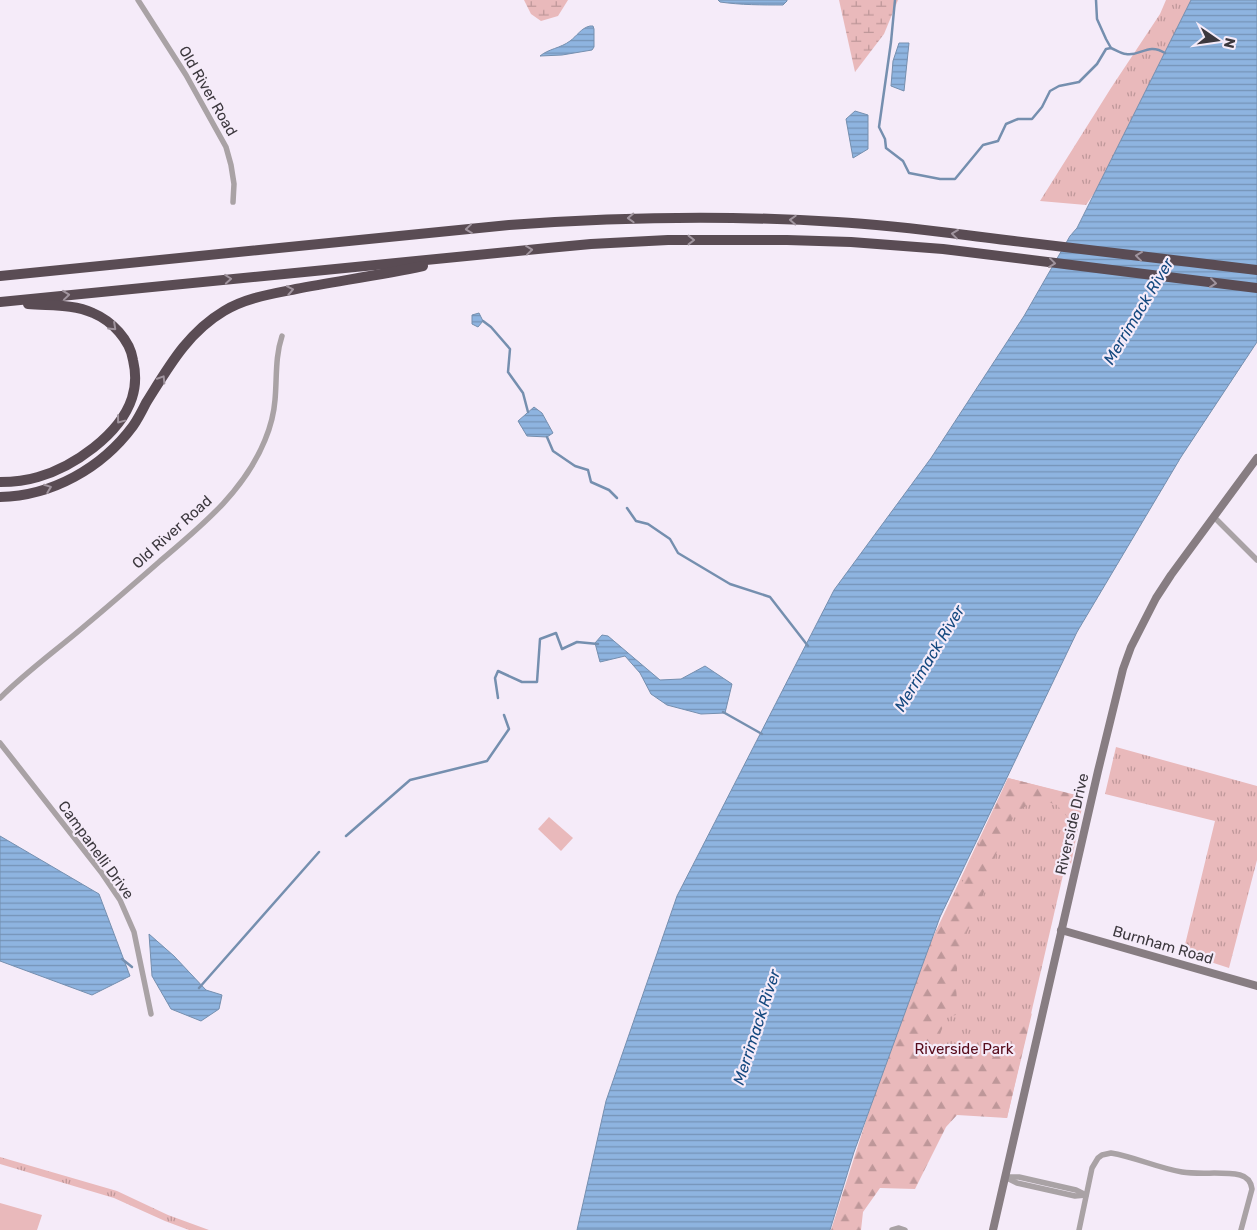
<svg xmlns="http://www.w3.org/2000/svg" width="1257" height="1230" viewBox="0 0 1257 1230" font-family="Rubik,sans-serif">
<defs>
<pattern id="grass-tufts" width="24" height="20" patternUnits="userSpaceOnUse" patternTransform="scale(1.25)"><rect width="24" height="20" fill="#e9b9bb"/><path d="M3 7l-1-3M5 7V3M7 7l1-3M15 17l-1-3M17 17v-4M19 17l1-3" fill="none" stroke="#be9799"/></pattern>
<pattern id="forest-firs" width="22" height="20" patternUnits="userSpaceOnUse" patternTransform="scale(1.25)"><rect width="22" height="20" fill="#e9b9bb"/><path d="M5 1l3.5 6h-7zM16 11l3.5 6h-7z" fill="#be9799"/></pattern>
<pattern id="wetland-marsh" width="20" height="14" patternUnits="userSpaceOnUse" patternTransform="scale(1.25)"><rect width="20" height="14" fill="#e9b9bb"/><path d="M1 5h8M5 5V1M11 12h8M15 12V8" fill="none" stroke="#be9799"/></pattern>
<pattern id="water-rules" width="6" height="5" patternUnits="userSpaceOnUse" patternTransform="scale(1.25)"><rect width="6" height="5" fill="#8eb4e0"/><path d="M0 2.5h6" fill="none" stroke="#7593b7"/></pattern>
</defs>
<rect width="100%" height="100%" fill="#f5ebf9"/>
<!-- grass -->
<g fill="url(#grass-tufts)">
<path d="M1166 0H1197L1150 114 1086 205 1040 201 1111 88 1160 14Z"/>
<path d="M1116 747 1257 786V860L1229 968 1183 953 1215 821 1105 794Z"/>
<path d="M1008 778 1081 797 1007 1118 890 1099 935 933Z"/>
<path d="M0 1157 117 1191 168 1215 209 1230H189L165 1221 114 1198 0 1164Z"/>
</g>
<!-- forest -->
<path fill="url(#forest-firs)" d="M1008 778 1084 797 1071 864 1067 858 1072 836 1068 818 1057 805 1036 798 1017 813 1003 832 982 898 958 953 956 985 957 1002 965 1012 946 1018 939 1037 941 1046 963 1053 991 1058 1010 1051 1018 1028 1032 1013 1007 1118 957 1115 946 1127 915 1189 880 1188 863 1212 861 1230H831L870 1108 931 941 965 877Z"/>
<!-- wetland -->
<g fill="url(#wetland-marsh)">
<path d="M524 0H568L558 16 541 21 531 14Z"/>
<path d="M839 0H898L884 34 855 72Z"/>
</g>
<!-- pitch -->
<g fill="#e9b9bb">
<path d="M549 817 573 838 561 851 538 829Z"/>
<path d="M0 1203 42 1215 37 1230H0Z"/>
</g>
<!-- water -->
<g fill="url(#water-rules)" stroke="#758faf">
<path d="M718 0H787V1L783 5C762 5 741 5 720 2Z"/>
<path d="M1191 0H1257V342L1181 457 1077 632 940 917 854 1152 830 1230H577L606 1101 677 896 834 590 931 458 1024 316 1070 236 1077 228Z"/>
<path d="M590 26H593L594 29V47L592 50 562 55 540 56C548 49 561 48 570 41 577 36 581 28 590 26Z"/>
<path d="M899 43H909L904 91 891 86 893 61Z"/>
<path d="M855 111 868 115V149L853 158 846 119Z"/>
<path d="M479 313 483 321 478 327 472 324V315Z"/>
<path d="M534 407 542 413 553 433 547 437 527 436 518 421Z"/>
<path d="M602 635 608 636 660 680 681 679 705 666 732 684 725 713 701 714 667 705 651 694 640 673 625 656 600 662 595 643Z"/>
<path d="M0 836 99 894 130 976 92 995 0 961Z"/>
<path d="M149 934 174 956 206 990 222 995 219 1009 201 1021 171 1009 152 976Z"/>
</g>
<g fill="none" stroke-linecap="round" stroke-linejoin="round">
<!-- stream -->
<g stroke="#758faf" stroke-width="2.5">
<path d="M895 0 891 42 879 127 885 139 886 148 903 161 909 173 940 179H955L983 145 998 141 1006 124 1018 119H1032L1042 107 1050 91 1059 86 1079 82 1097 64 1106 49 1111 48C1116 50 1121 54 1126 54 1140 57 1148 42 1165 53"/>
<path d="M1096 0 1097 19 1106 39 1111 48"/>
<path d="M483 321 491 327 510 349 508 372 523 393 528 412"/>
<path d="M547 437 553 451 575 466 588 470 591 482 609 490 617 498"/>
<path d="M627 508 636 521 648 524 670 539 678 553 730 584 770 597 808 646"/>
<path d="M498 698 495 678 498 671 522 682H537L540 639 556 633 562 649 577 642 598 644"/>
<path d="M723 712 762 734"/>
<path d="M346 836 410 780 487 761 509 729 504 715"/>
<path d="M122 959 132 967"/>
<path d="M199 988 319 852"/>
</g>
<!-- street -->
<g stroke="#a9a2a5" stroke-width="5.5">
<path d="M138 0 186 75 226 147 231 165 234 184 233 202"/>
<path d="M1214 517 1257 560"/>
<path d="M0 698C27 671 58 649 87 624 111 604 135 583 159 562 200 527 244 492 265 440 270 428 274 413 275 400 277 378 275 357 282 336"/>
<path d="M0 743 101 872 120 900 134 932 151 1014"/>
<path d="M1005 1177 1017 1183 1075 1196 1086 1195"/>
<path d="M1006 1177H1019L1076 1190 1084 1194"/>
<path d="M892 1230 899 1228 905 1230"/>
<path d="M1079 1230 1092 1168 1098 1158 1102 1155 1111 1153C1135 1157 1158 1168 1182 1172 1201 1175 1222 1171 1240 1175 1248 1177 1251 1182 1252 1189L1241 1230"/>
</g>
<!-- secondary -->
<g stroke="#877d82" stroke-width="8">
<path d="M1061 930 1257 986"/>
<path d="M993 1230 1098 771 1123 669 1131 647 1156 598 1171 575 1257 458"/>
</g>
<!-- highway -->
<g stroke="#5a4c54" stroke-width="10">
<path d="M0 276 509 225C619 217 728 215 837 222 896 225 955 234 1014 241 1095 251 1176 261 1257 270"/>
<path d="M0 302 548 248 591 244 668 240H787L851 242 943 249 1257 288"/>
<path d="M0 482C13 482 25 481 38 477 73 467 120 435 132 398 136 386 136 373 133 360 130 340 112 321 93 313 73 304 50 306 28 304"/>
<path d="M0 497C52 496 102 468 133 426 138 419 142 411 146 403 168 368 187 333 224 311 245 298 271 294 296 289 338 281 381 275 423 266"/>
</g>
</g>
<!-- one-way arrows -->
<defs><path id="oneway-chevron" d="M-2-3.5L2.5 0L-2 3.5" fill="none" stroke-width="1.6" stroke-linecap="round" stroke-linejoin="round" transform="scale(1.25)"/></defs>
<g stroke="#a0949e">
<use href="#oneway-chevron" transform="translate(631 218) rotate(178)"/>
<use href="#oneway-chevron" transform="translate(793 220) rotate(-177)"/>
<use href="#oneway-chevron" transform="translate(469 229) rotate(174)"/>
<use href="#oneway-chevron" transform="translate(955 234) rotate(-173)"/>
<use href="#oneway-chevron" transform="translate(691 240)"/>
<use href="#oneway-chevron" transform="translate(529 250) rotate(-6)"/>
<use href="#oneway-chevron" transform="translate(1139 256) rotate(-173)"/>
<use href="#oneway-chevron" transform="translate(1052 263) rotate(7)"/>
<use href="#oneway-chevron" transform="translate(228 279) rotate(-5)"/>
<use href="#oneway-chevron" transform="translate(1213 283) rotate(7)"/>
<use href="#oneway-chevron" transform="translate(290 290) rotate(-11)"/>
<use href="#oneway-chevron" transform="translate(66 295) rotate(-6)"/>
<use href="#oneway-chevron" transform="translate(113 327) rotate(43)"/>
<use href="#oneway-chevron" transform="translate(162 379) rotate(-58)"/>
<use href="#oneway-chevron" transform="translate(120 420) rotate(127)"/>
<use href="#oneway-chevron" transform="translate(48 488) rotate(-21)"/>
</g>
<g text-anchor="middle" stroke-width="4.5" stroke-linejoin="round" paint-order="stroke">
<!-- street labels -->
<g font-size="15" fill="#3c383e" stroke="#f5ebf9">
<text transform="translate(208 91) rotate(60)" y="5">Old River Road</text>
<text transform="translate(172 532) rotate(-42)" y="5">Old River Road</text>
<text transform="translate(1072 824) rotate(-77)" y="5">Riverside Drive</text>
<text transform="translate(96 850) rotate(54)" y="5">Campanelli Drive</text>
<text transform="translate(1163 945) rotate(16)" y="5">Burnham Road</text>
</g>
<!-- park labels -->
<g font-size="15" fill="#580d1c" stroke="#f5ebf9">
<text x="964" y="1054">Riverside Park</text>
</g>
<!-- water labels -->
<g font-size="16" font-style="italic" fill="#15497f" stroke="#f5ebf9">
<text transform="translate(1138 311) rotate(-59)" y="6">Merrimack River</text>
<text transform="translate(929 658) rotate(-59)" y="6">Merrimack River</text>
<text transform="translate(756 1027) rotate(-72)" y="6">Merrimack River</text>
</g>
</g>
<!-- north arrow -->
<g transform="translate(1217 40) rotate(103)" stroke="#f5ebf9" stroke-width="4" paint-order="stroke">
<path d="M0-4L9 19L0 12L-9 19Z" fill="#3c383e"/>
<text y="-8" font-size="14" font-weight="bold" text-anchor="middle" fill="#3c383e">N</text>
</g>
</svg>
